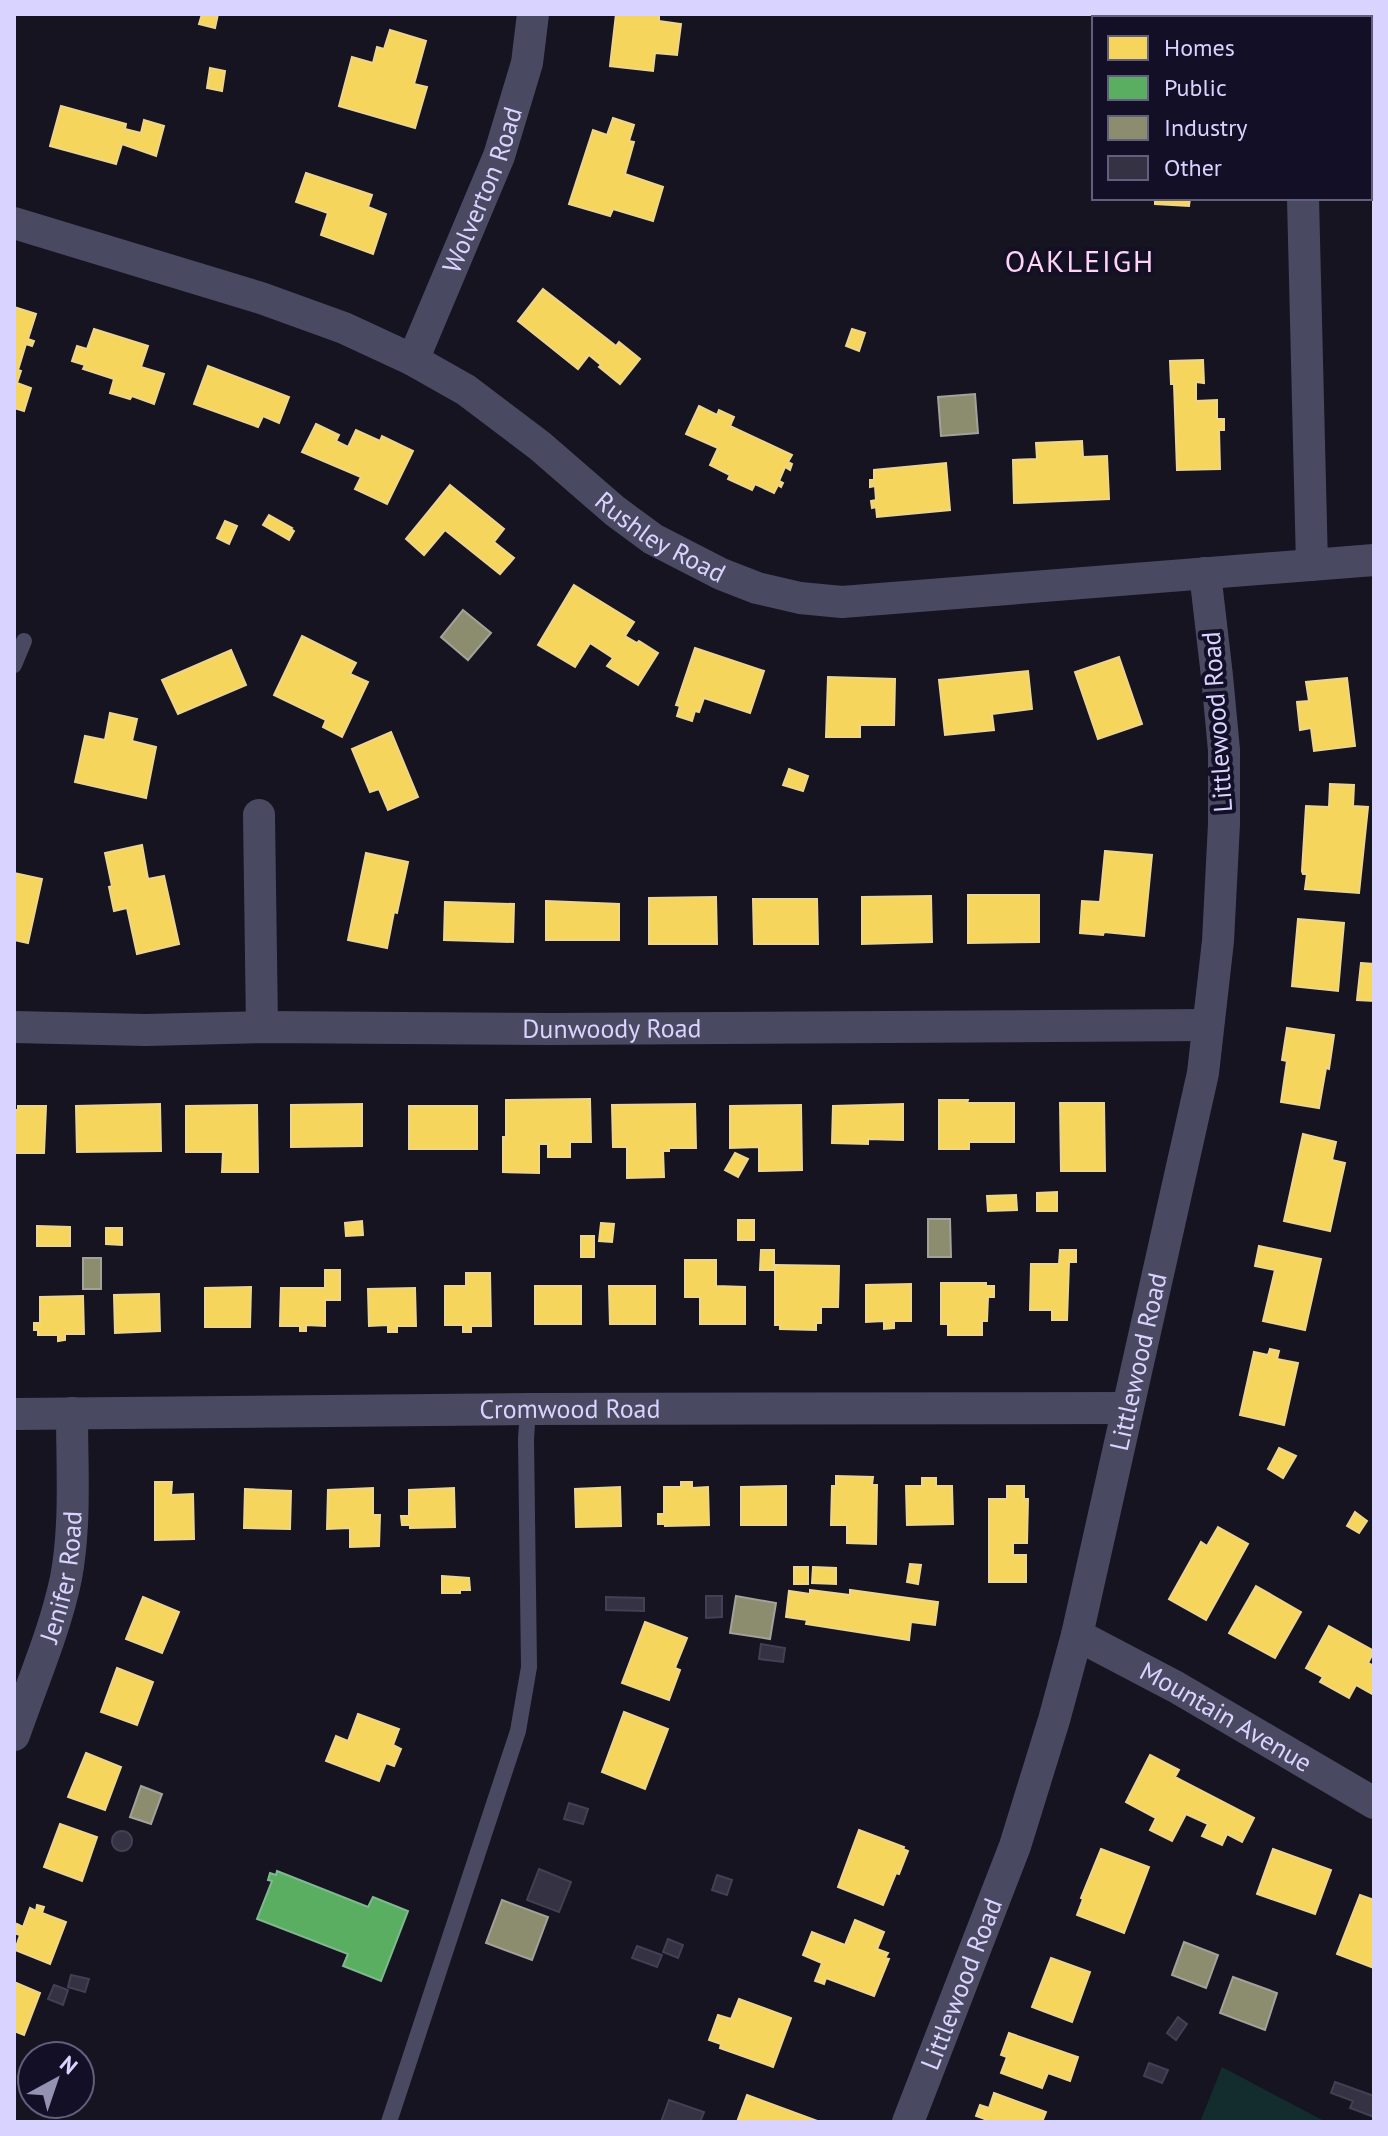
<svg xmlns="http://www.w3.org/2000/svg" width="1388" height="2136" viewBox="0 0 1388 2136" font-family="'PT Sans',sans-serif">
<rect width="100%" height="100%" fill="#161421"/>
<!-- green -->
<path fill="#132c2d" d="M1222 2067 1326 2122H1200Z"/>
<!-- homes -->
<g fill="#f6d55c" stroke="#edd58d" stroke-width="2">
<path d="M202 14H218L215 28 199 24Z"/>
<path d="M616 14H659V21L681 24 677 55 655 53 653 71 610 66Z"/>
<path d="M1131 14H1228L1231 17 1128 18Z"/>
<path d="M390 30 426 41 414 84 427 87 415 128 339 106 352 57 373 63 377 47 384 49Z"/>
<path d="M210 68 225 71 222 91 207 88Z"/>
<path d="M61 106 126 124 125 129 141 133 144 120 164 126 156 156 122 144 116 164 50 146Z"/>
<path d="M613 118 634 125 629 141 634 142 625 174 663 187 653 221 613 209 610 216 569 204 593 130 607 135Z"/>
<path d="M306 173 372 195 368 207 386 214 373 254 321 235 328 213 296 202Z"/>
<path d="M1155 198H1190L1189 206 1155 204Z"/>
<path d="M543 289 616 346 619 342 640 359 620 384 599 367 601 365 589 355 578 369 518 321Z"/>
<path d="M14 307 36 314 28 339 34 341 32 346 26 344 18 370 21 371 17 383 31 388 24 411 14 408Z"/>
<path d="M94 329 148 346 141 367 164 374 154 404 132 396 130 399 110 393 114 379 83 369 85 365 72 361 77 346 87 349Z"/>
<path d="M852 329 865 333 859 351 846 346Z"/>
<path d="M1203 360 1204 383 1196 382V401L1217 400V419H1224V430H1219L1220 469 1177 470 1174 384H1171L1170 361Z"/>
<path d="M208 366 289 397 279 423 263 416 258 427 194 404Z"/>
<path d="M699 406 717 415 719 410 734 417 730 426 792 455 788 462 792 464 790 470 785 467 779 481 783 483 781 487 778 485 774 493 755 484 752 490 728 479 730 475 710 465 718 448 686 434Z"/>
<path d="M316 424 339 435 336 441 348 447 356 430 380 441 382 436 413 451 387 504 355 489 361 477 302 452Z"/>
<path d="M1082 441 1083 457 1107 456 1109 499 1014 503 1013 460 1037 459 1036 443Z"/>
<path d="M946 463 950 510 877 517 876 507 872 508 871 501 876 500 875 486 870 487V480H874V470Z"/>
<path d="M450 485 504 529 494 542 514 558 500 574 445 530 424 555 406 539Z"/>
<path d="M269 515 292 528 291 529 294 531 289 540 263 525Z"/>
<path d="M225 521 237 526 229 544 217 538Z"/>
<path d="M574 585 634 622 625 636 637 643 639 641 658 653 638 685 607 666 613 658 590 643 575 667 538 645Z"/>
<path d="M302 636 356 663 350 674 368 682 342 737 323 727 326 720 274 695Z"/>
<path d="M695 648 764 671 750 713 704 698 699 712 695 711 692 721 677 716 680 706 676 705Z"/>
<path d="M231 650 246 685 178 714 162 680Z"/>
<path d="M1119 657 1142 724 1098 739 1075 672Z"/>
<path d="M1028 671 1032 709 992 714 994 730 945 735 939 680Z"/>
<path d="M828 677 895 679 894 725H860V737H826Z"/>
<path d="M1347 678 1355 746 1314 751 1311 728 1300 730 1297 702 1309 701 1306 682Z"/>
<path d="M110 713 137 719 132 741 156 747 146 798 75 782 85 736 105 740Z"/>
<path d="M391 732 418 797 388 810 379 789 370 792 352 749Z"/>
<path d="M789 769 808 776 803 791 783 785Z"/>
<path d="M1330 784 1354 785 1353 806 1368 807 1359 893 1305 889 1307 874H1303L1302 871 1306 806 1329 807Z"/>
<path d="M142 845 148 879 164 876 179 944 137 954 127 908 114 911 109 887 112 886 105 853Z"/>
<path d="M1105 851 1152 855 1144 936 1104 932 1103 935 1080 933 1082 901 1100 902Z"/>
<path d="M366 853 408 862 397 913 394 912 387 948 348 940Z"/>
<path d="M14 873 42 879 28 943 14 940Z"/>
<path d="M968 895H1039V942L968 943Z"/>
<path d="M931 896 932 942 862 944V897Z"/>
<path d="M716 897 717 944H649V898Z"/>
<path d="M753 899H817L818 944H754Z"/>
<path d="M546 901 619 904V940H546Z"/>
<path d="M445 902 514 904 513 942 444 940Z"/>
<path d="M1298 919 1344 923 1338 991 1292 986Z"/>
<path d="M1361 963 1374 964V1001L1357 1000Z"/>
<path d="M1287 1028 1334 1035 1329 1069 1326 1068 1319 1108 1281 1102 1287 1061 1282 1060Z"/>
<path d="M590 1099 591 1142H570V1157H548V1144H539V1173L503 1172V1137H506V1100Z"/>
<path d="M939 1100H968L967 1103H1014V1142H969V1149H939Z"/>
<path d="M1060 1103H1104L1105 1171H1061Z"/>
<path d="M160 1104 161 1151 77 1152 76 1106Z"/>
<path d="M362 1104V1146L291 1147V1105Z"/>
<path d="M695 1104 696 1148H669V1151H663L664 1177 627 1178V1147H613L612 1105Z"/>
<path d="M903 1104V1140L868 1139V1144L832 1143 833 1106Z"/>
<path d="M257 1105 258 1172H222L223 1152H186V1106Z"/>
<path d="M801 1105 802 1170 759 1171V1147L730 1148V1106Z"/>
<path d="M18 1106H46L44 1153H14V1110H18Z"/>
<rect x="409" y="1106" width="68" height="43"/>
<path d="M1303 1134 1336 1142 1332 1160 1345 1163 1330 1231 1284 1221Z"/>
<path d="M735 1153 748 1159 738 1177 725 1170Z"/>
<path d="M1057 1192V1211H1037V1193Z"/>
<path d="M1016 1195 1017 1210 988 1211 987 1196Z"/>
<rect x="738" y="1220" width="16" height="20"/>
<path d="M362 1221 363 1235 346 1236 345 1223Z"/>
<path d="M601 1223 614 1224 612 1242 599 1241Z"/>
<path d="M37 1226 70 1227V1246H37Z"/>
<path d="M106 1228H122V1245L106 1244Z"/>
<rect x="581" y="1236" width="13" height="21"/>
<path d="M1259 1246 1321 1259 1305 1330 1263 1321 1275 1270 1255 1266Z"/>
<path d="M761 1250H774V1270H760Z"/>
<path d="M1060 1250H1076V1262H1069L1067 1320H1052V1310H1030L1031 1264H1059Z"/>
<path d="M685 1260H716V1286L745 1287V1324H700V1297H685Z"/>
<path d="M775 1265 839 1266 838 1307H821V1323H816V1330L780 1329V1325H775Z"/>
<path d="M325 1270H340V1300H325V1326L306 1325V1331H300V1326H280L281 1288H325Z"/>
<path d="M466 1273H490L491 1326H471V1332H463V1325H445V1286H466Z"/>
<path d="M941 1283H986V1286H994V1297H988L987 1321H982V1335H948V1324H941Z"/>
<path d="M911 1284V1321H894V1328L884 1329V1321L866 1322V1285Z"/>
<rect x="535" y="1286" width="46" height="38"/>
<path d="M609 1286H655V1324H610Z"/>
<path d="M251 1287 250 1327H205V1288Z"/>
<path d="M415 1288 416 1326H397V1332H388V1325L369 1326 368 1289Z"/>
<path d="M159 1294 160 1331 115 1333 114 1295Z"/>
<path d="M83 1296 84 1334H65V1340L58 1341V1335H38V1330H34V1323H40V1297Z"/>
<path d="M1270 1349 1279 1351 1277 1359 1298 1363 1284 1425 1240 1415 1254 1352 1268 1355Z"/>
<path d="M1279 1448 1296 1456 1283 1478 1268 1469Z"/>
<path d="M836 1476 873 1477 872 1485H877L876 1544 847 1543V1525H831L832 1486H836Z"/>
<path d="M922 1478H936V1486H952L953 1524 907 1525 906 1486H922Z"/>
<path d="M155 1482H172L171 1495 193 1494 194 1539 155 1540Z"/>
<path d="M681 1482H692V1488L708 1487 709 1525 665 1526V1524H658V1514H664V1487H681Z"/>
<path d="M786 1486V1525H741V1487Z"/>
<path d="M1007 1486H1024V1499H1028L1027 1543H1013V1555H1026V1582H989V1499H1007Z"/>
<path d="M620 1487 621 1526 576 1527 575 1489Z"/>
<path d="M373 1488V1515H380L379 1546 350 1547V1528L327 1529 328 1490Z"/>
<path d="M454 1488 455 1527 410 1528V1525H402L401 1516H409V1490Z"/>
<path d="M245 1489 291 1491 290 1529 244 1528Z"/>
<path d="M1355 1512 1367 1521 1359 1533 1347 1526Z"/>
<path d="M1218 1527 1248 1544 1206 1620 1169 1599 1201 1542 1207 1546Z"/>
<path d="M910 1564 921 1565 918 1584 907 1582Z"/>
<rect x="794" y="1567" width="14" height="17"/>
<path d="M813 1567 836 1568V1584L812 1583Z"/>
<path d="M442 1576 469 1578 470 1590H460V1593H442Z"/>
<path d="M1256 1586 1301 1612 1275 1658 1229 1633Z"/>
<path d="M810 1590 850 1595V1590L938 1602 935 1625 911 1622 909 1640 806 1624 807 1620 786 1617 789 1591 810 1594Z"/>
<path d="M143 1597 179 1612 162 1653 126 1639Z"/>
<path d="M645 1622 687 1638 675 1668 680 1670 669 1700 622 1683Z"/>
<path d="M1329 1626 1374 1651 1368 1663 1374 1666V1695L1356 1685 1349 1698 1320 1682 1323 1677 1306 1668Z"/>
<path d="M117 1668 153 1682 137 1725 101 1712Z"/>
<path d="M624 1712 668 1729 645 1789 602 1772Z"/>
<path d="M358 1714 399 1729 393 1745 401 1749 394 1766 386 1763 379 1781 326 1761 336 1736 348 1741Z"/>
<path d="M86 1753 121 1767 105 1810 68 1797Z"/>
<path d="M1150 1755 1179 1770 1175 1777 1254 1818 1242 1842 1227 1834 1222 1845 1202 1836 1208 1824 1186 1814 1172 1841 1150 1830 1156 1818 1126 1802Z"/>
<path d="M60 1824 97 1837 82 1881 44 1867Z"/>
<path d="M859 1830 904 1847 903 1849 908 1851 899 1874 896 1873 883 1905 838 1887Z"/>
<path d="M1101 1849 1149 1867 1124 1933 1077 1915 1083 1899 1081 1898Z"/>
<path d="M1273 1849 1331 1870 1315 1914 1257 1894Z"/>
<path d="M1360 1895 1374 1900V1968L1337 1954Z"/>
<path d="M37 1905 44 1907 42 1913 66 1922 50 1964 15 1950 20 1935 14 1933 17 1924 23 1927 30 1908 36 1911Z"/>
<path d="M855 1920 884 1932 877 1949 888 1953 885 1958 889 1959 874 1996 826 1978 824 1984 815 1981 822 1963 803 1955 812 1932 845 1945Z"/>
<path d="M1051 1958 1090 1972 1072 2022 1032 2007Z"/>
<path d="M14 1982 40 1993 24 2035 14 2031Z"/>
<path d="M739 1999 791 2018 773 2067 720 2048 721 2044 709 2040 718 2015 731 2019Z"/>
<path d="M1009 2033 1078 2057 1070 2081 1048 2073 1042 2088 1001 2073 1007 2057 1001 2055Z"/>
<path d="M994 2093 1046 2112 1042 2122H984L985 2119 976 2116 980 2105 989 2108Z"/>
<path d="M747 2095 820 2122H737Z"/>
</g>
<!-- public -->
<path fill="#5aae61" stroke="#80b990" stroke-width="2" d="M277 1871 368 1907 373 1897 408 1911 381 1981 343 1966 348 1954 257 1919 272 1881 268 1880 270 1873 276 1875Z"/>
<!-- industry -->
<g fill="#8c8c6e" stroke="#a3a29a" stroke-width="2">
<path d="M975 394 978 433 941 436 938 397Z"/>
<path d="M463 610 491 633 468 660 441 637Z"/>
<path d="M928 1219H950L951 1257H928Z"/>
<rect x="83" y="1258" width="18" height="31"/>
<path d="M736 1596 776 1603 770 1639 730 1633Z"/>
<path d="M141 1786 162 1794 151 1824 130 1817Z"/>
<path d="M502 1900 548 1917 532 1960 486 1943Z"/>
<path d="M1184 1942 1218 1955 1206 1988 1172 1975Z"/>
<path d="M1233 1977 1277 1993 1265 2030 1220 2013Z"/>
</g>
<!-- building -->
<g fill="#343243" stroke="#433f54" stroke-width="2">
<path d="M706 1596H722V1617L706 1618Z"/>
<path d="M606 1597 644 1598V1611L606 1610Z"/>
<path d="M761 1644 785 1648 783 1662 759 1659Z"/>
<path d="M569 1803 588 1809 583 1824 564 1819Z"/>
<circle cx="122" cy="1841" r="10"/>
<path d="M539 1869 571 1882 559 1912 527 1900Z"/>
<path d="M717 1875 732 1880 727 1895 712 1890Z"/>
<path d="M668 1939 683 1945 678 1958 663 1952Z"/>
<path d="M637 1946 662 1955 657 1967 632 1958Z"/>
<path d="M71 1975 89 1979 85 1992 68 1987Z"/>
<path d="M54 1985 68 1990 63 2005 48 1999Z"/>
<path d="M1178 2017 1187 2024 1176 2040 1167 2033Z"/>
<path d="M1149 2063 1168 2070 1162 2083 1144 2076Z"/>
<path d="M1335 2082 1374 2096V2117L1350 2108 1353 2101 1331 2093Z"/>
<path d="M669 2100 704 2112 700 2122H661Z"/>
</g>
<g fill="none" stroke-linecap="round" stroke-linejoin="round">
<!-- lane -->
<g stroke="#4a4962" stroke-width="16">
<path d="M14 665 24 641"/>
<path d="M389 2122 518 1731 529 1667 526 1439 528 1409"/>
</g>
<!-- street -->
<g stroke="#4a4962" stroke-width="32">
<path d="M1298 14V18"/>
<path d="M1303 198 1312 565"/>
<path id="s1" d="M14 223 261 298 344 328 413 360 466 390 540 446 615 511 653 539 721 574 757 588 800 598 842 602 1374 560"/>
<path id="s2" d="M413 360 499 156 527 63 533 14"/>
<path d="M259 815 262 1027"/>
<path id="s3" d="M14 1027 146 1030 262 1027 551 1029 1208 1025"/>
<path id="s4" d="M14 1414 528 1409 1127 1408"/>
<path id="s5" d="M1077 1635 1176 1687 1374 1803"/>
<path id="s6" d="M14 1735C32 1683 55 1631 66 1578 76 1525 72 1467 72 1413"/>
<path id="s7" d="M908 2122 1015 1846 1054 1720 1077 1635 1203 1073 1218 941 1224 824V750L1217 676 1205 573"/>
</g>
</g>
<g text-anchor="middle" stroke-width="8" stroke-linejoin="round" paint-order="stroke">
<!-- street labels -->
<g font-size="26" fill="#d9d4ff" stroke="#130f26">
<text dy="9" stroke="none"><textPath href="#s2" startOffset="184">Wolverton Road</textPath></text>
<text dy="9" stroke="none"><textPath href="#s1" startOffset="728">Rushley Road</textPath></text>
<text transform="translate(1217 722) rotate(-94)" y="9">Littlewood Road</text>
<text dy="9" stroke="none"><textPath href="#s3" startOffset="598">Dunwoody Road</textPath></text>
<text dy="9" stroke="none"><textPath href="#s7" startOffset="796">Littlewood Road</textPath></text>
<text dy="9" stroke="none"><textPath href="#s4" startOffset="556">Cromwood Road</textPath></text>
<text dy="9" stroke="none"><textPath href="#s6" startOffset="166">Jenifer Road</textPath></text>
<text dy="9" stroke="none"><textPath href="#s5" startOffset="170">Mountain Avenue</textPath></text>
<text dy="9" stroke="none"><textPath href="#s7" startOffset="148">Littlewood Road</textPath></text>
</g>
<!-- quarter labels -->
<g font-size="30" letter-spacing="2" fill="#ffd6f0" stroke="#130f26">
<text x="1080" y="272">OAKLEIGH</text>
</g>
</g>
<!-- border -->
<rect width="1388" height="2136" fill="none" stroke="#d9d4ff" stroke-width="32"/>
<!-- legend -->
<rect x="1092" y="16" width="280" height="184" fill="#130f26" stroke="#625e7d" stroke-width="2"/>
<rect x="1108" y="36" width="40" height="24" fill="#f6d55c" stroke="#625e7d" stroke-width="2"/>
<text x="1164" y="56" font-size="24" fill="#d9d4ff">Homes</text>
<rect x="1108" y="76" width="40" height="24" fill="#5aae61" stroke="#625e7d" stroke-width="2"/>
<text x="1164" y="96" font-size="24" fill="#d9d4ff">Public</text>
<rect x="1108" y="116" width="40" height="24" fill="#8c8c6e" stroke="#625e7d" stroke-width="2"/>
<text x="1164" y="136" font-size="24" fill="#d9d4ff">Industry</text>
<rect x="1108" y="156" width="40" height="24" fill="#343243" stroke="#625e7d" stroke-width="2"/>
<text x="1164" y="176" font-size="24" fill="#d9d4ff">Other</text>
<!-- north arrow -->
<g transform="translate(56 2080) rotate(40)"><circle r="38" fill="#130f26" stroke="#625e7d" stroke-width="2"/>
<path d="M0-6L14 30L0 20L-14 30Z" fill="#9591b1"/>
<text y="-12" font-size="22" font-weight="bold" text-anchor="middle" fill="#d9d4ff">N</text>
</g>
</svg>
